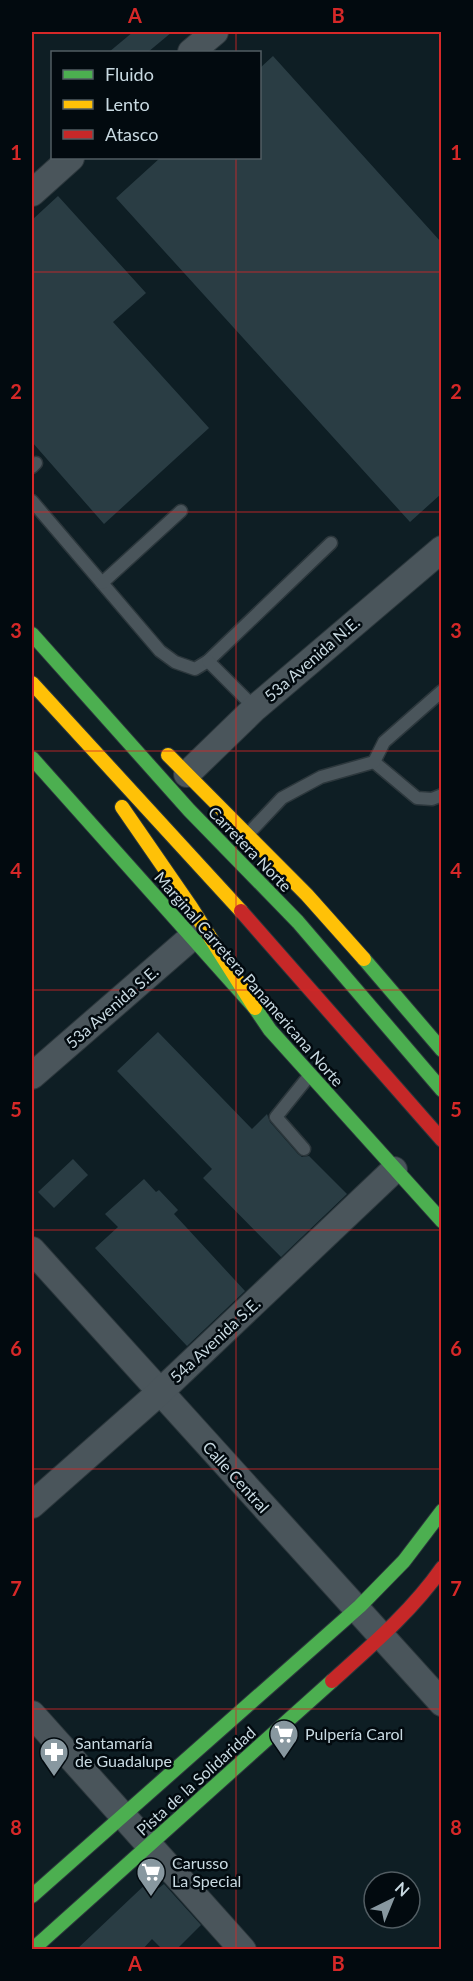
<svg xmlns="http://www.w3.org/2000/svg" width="473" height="1981" viewBox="0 0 473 1981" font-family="Lato,sans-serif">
<rect width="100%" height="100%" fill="#0e1e24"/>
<!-- building -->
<g fill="#2a3d44">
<path d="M133 32H172L148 52H109Z"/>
<path d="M273 56 441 242V494L410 522 116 198 160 158H260V68Z"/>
<path d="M58 196 146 293 113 322 209 428 104 524 32 442V220Z"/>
<path d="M158 1032 252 1129 267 1114 270 1122 298 1154 302 1157 309 1156 347 1194 281 1257 203 1178 212 1169 117 1071Z"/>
<path d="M73 1159 88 1175 54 1208 38 1192Z"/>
<path d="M144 1179 156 1192 159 1190 178 1210 174 1214 245 1291 187 1346 95 1248 118 1227 105 1214Z"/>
<path d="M150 1880 159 1888 164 1884 201 1925 176 1950H163L152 1939 142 1950H76Z"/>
</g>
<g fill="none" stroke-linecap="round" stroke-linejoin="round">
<!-- lane casing -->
<g stroke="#2c373c" stroke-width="15">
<g id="lane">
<path d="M32 467 36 463"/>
<path d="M32 501 160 651 175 662 195 669 208 661 331 543"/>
<path d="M102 583 181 511"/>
<path d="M208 661 255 708"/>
<path d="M374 762 417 798 432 799 442 795"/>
<path d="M248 834 282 798 321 777 374 762 384 742 442 691"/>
<path d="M304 1149 276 1117 309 1076"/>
</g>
</g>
<!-- street casing -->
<g stroke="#2c373c" stroke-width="28">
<g id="street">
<path d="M191 52 215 32"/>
<path d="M32 193 71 158"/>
<path d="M187 774 255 708 442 549"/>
<path d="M32 1076 192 937"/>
<path d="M32 1250 442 1703"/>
<path d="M32 1505 160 1392 394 1170"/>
<path d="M32 1714 243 1950"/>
</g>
</g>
<!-- fast casing -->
<g stroke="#2c373c" stroke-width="16">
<g id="fast">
<path d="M32 634 189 810 298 922 442 1090"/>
<path d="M32 758 255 1008 270 1030 442 1221"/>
<path d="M364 959 442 1050"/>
<path d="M32 1896 360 1606 404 1561 442 1511"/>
<path d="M32 1950 332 1681"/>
</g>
</g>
<!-- slow casing -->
<g stroke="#2c373c" stroke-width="16">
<g id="slow">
<path d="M32 683 241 911"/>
<path d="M168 755 307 895 364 959"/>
<path d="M122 807 191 907 255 1008"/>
</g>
</g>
<!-- jam casing -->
<g stroke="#2c373c" stroke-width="16">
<g id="jam">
<path d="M241 911 442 1140"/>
<path d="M332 1681C371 1646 412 1611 442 1568"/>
</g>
</g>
<!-- lane -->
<use href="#lane" stroke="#4a555b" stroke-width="12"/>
<!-- street -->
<use href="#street" stroke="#4a555b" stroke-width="26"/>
<!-- fast -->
<use href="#fast" stroke="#4caf50" stroke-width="14"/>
<!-- slow -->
<use href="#slow" stroke="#ffc107" stroke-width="14"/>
<!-- jam -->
<use href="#jam" stroke="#c62828" stroke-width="14"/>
</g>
<!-- grid -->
<path fill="none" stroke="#d62828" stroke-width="1.5" stroke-opacity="0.55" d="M236 32V52M236 158V1950M32 272H442M32 512H442M32 751H442M32 990H442M32 1230H442M32 1469H442M32 1709H442"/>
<!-- icons -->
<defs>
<g id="supermarket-pin" transform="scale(1.5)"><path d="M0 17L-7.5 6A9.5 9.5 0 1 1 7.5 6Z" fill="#8898a0" stroke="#020a0f"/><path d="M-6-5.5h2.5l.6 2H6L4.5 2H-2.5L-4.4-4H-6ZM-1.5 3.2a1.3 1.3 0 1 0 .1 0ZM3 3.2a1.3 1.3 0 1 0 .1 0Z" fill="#fff"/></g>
<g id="pharmacy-pin" transform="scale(1.5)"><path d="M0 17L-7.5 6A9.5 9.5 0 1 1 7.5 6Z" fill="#8898a0" stroke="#020a0f"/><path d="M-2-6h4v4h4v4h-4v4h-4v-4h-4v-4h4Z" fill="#fff"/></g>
</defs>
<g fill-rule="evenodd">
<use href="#supermarket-pin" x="284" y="1734"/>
<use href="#pharmacy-pin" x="54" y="1752"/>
<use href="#supermarket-pin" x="151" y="1872"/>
</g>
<g text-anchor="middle" stroke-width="5" stroke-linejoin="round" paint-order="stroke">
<!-- street labels -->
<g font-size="16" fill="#c9dae2" stroke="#020a0f">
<text transform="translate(312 659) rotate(-41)" y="6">53a Avenida N.E.</text>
<text transform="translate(250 849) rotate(46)" y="6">Carretera Norte</text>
<text transform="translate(249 979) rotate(49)" y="6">Marginal Carretera Panamericana Norte</text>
<text transform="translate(112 1007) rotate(-41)" y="6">53a Avenida S.E.</text>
<text transform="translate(215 1340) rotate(-43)" y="6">54a Avenida S.E.</text>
<text transform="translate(236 1477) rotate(48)" y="6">Calle Central</text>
<text transform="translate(196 1781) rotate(-42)" y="6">Pista de la Solidaridad</text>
</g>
<!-- poi labels -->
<g font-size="16" fill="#c9dae2" stroke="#020a0f" text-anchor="start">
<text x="305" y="1740">Pulpería Carol</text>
<text x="75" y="1749">Santamaría<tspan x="75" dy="18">de Guadalupe</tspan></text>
<text x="172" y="1869">Carusso<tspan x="172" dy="18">La Special</tspan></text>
</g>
</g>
<!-- border -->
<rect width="473" height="1981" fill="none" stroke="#020a0f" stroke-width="66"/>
<!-- legend -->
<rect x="51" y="51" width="210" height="108" fill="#020a0f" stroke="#525d63" stroke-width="1.5"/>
<rect x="63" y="70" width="30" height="9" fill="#4caf50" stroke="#525d63" stroke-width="1.5"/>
<text x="105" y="81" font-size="18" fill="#c9dae2">Fluido</text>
<rect x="63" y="100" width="30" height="9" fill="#ffc107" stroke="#525d63" stroke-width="1.5"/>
<text x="105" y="111" font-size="18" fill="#c9dae2">Lento</text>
<rect x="63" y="130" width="30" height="9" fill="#c62828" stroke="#525d63" stroke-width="1.5"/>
<text x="105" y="141" font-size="18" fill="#c9dae2">Atasco</text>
<!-- north arrow -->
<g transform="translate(392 1900) rotate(43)"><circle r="28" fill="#020a0f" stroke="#525d63" stroke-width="1.5"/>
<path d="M0-4.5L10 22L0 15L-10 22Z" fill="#8898a0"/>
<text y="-9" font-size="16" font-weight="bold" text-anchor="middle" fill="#c9dae2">N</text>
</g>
<rect x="33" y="33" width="407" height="1915" fill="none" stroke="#d62828" stroke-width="2"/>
<g font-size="20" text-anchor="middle" font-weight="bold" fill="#d62828">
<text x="135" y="23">A</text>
<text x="338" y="23">B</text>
<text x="16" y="160">1</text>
<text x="456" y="160">1</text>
<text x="16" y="399">2</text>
<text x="456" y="399">2</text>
<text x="16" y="638">3</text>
<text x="456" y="638">3</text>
<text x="16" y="878">4</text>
<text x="456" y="878">4</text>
<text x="16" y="1117">5</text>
<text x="456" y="1117">5</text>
<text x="16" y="1356">6</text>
<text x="456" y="1356">6</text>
<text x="16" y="1596">7</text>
<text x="456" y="1596">7</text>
<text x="16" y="1835">8</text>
<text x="456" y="1835">8</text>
<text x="135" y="1971">A</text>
<text x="338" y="1971">B</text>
</g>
</svg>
